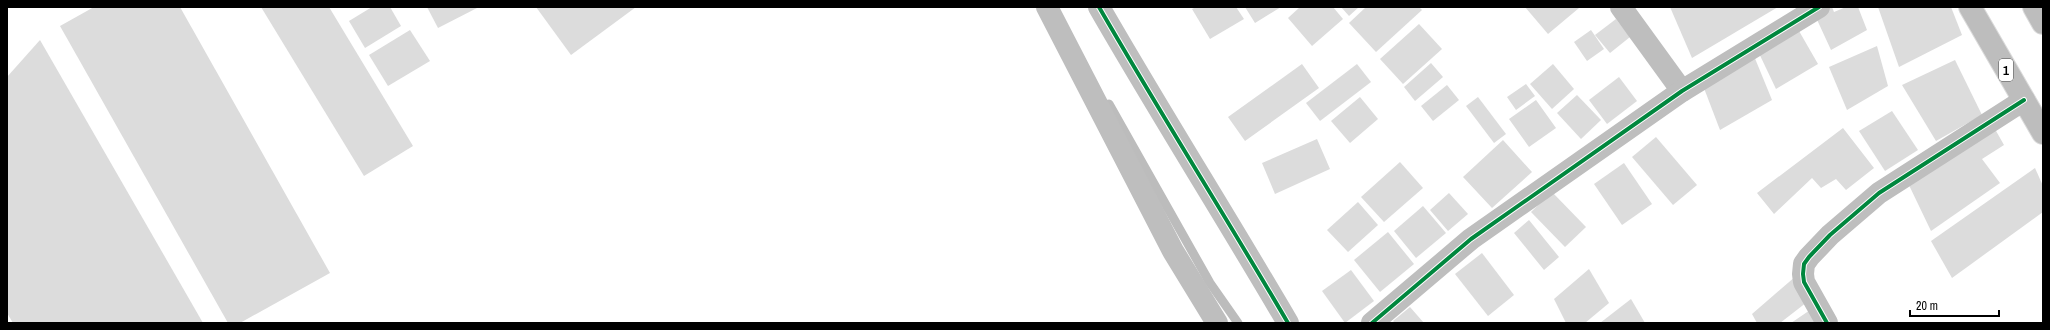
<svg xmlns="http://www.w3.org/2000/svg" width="2050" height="330" viewBox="0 0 2050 330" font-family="'Archivo Narrow',sans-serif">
<rect width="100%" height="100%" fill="#fff"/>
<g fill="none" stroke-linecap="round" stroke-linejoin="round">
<!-- stream -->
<path stroke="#bcbcbc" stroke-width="9" d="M1109 104 1210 283 1238 323"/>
</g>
<!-- building -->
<g fill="#dcdcdc">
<path d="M94 7H180L330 273 240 323H228L60 26Z"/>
<path d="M261 7H329L413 146 364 176Z"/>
<path d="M372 7H390L401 26 365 48 349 21Z"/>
<path d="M427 7H479L438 28Z"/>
<path d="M536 7H636L571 55Z"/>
<path d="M1196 7H1236L1244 19 1210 39 1192 9Z"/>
<path d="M1245 7H1281L1255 23Z"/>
<path d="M1300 7H1333L1343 19 1312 46 1288 18Z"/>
<path d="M1341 7H1359L1349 16Z"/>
<path d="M1366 7H1419L1422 10 1376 52 1349 23Z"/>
<path d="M1525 7H1578L1579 8 1548 34Z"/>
<path d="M1670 7H1778L1692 58Z"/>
<path d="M1821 7H1832L1834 12 1846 7H1858L1867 30 1831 50 1813 11Z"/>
<path d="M1878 7H1951L1962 35 1899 67Z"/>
<path d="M1616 19 1630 37 1610 53 1595 35Z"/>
<path d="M1419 24 1442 49 1403 84 1380 59Z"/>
<path d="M1795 24 1818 64 1776 89 1756 47Z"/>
<path d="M410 30 430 61 388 86 369 55Z"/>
<path d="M1591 30 1604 49 1587 61 1574 42Z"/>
<path d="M40 40 203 323H13L7 313V77Z"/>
<path d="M1877 46 1888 86 1847 110 1829 67Z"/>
<path d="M1754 56 1772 100 1720 130 1702 83Z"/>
<path d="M1955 60 1982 115 1936 141 1902 85Z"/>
<path d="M1431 63 1443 77 1415 101 1404 87Z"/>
<path d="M1302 64 1319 88 1245 141 1228 117Z"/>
<path d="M1357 64 1371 82 1320 121 1306 103Z"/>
<path d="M1553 64 1574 89 1552 109 1530 84Z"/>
<path d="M1619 77 1637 101 1607 124 1589 100Z"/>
<path d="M1526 84 1535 96 1516 110 1507 97Z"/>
<path d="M1447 85 1459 100 1433 121 1421 106Z"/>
<path d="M1577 95 1601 120 1581 139 1557 113Z"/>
<path d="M1360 97 1378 119 1350 143 1331 121Z"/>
<path d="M1478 97 1506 134 1494 143 1466 106Z"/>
<path d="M1536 100 1556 128 1529 147 1509 119Z"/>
<path d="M1892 111 1918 150 1885 171 1859 131Z"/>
<path d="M1991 122 2004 145 1982 159 2000 183 1931 231 1907 181Z"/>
<path d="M1843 128 1874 168 1846 190 1836 179 1821 188 1812 178 1774 214 1757 193Z"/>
<path d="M1656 137 1697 185 1673 205 1632 157Z"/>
<path d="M1317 139 1330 169 1275 194 1262 163Z"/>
<path d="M1503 140 1532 172 1492 208 1463 177Z"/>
<path d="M1400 162 1423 188 1384 222 1361 197Z"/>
<path d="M1624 163 1652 204 1622 225 1594 184Z"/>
<path d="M2035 168 2043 186V212L1952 278 1931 241Z"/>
<path d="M1552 192 1586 227 1565 247 1531 212Z"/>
<path d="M1449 193 1468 214 1448 231 1430 210Z"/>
<path d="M1358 202 1378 225 1348 252 1327 230Z"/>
<path d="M1423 206 1446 233 1416 258 1394 231Z"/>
<path d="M1529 220 1559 257 1544 270 1514 233Z"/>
<path d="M1388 232 1414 264 1380 292 1354 260Z"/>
<path d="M1482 253 1514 295 1488 316 1455 274Z"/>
<path d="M1589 269 1609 303 1585 323H1566L1554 299Z"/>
<path d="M1351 270 1374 301 1345 323 1322 291Z"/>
<path d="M1796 276 1811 299 1780 323H1757L1752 314Z"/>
<path d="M1631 299 1645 323H1600Z"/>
<path d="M1816 306 1822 323H1791Z"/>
<path d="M1410 307 1424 323H1395L1393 321Z"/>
</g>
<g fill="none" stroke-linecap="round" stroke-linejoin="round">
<!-- highway casing -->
<g stroke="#dbdbdb" stroke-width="24">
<g id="highway">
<path d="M1970 7 2043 133"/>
<path d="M2034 7 2043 23"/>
</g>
</g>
<!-- street -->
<g stroke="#bebebe" stroke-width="22">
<path d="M1047 7 1173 251 1217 323"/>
<path d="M1099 7C1160 113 1226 217 1288 323"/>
<path d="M1621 7 1682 91"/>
<path d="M1372 323 1471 239 1682 91 1819 7"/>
<path d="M1827 323 1804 282 1803 274 1804 264 1809 257 1830 235 1879 193 2024 100"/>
</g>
<!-- highway -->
<use href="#highway" stroke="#bdbdbd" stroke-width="22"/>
<!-- cycleway casing -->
<g stroke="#fff" stroke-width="6">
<g id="cycleway">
<path d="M1099 7C1160 113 1226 217 1288 323"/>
<path d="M1372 323 1471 239 1682 91 1819 7"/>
<path d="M1827 323 1804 282 1803 274 1804 264 1809 257 1830 235 1879 193 2024 100"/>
</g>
</g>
<!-- cycleway -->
<use href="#cycleway" stroke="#00873e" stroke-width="4"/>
</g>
<g text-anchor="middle" stroke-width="3.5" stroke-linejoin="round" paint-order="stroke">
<!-- shield labels -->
<rect fill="#fff" stroke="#4c4c4c" stroke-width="1" x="1999" y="59" width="14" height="22" rx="3"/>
<g font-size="13" font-weight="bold" fill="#000">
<text x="2006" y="75">1</text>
</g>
</g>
<!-- border -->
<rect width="2050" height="330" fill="none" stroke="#000000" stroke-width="16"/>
<!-- scale -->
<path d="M1910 310v6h89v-6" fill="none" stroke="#000000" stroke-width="2"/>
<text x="1916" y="310" font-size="12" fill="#000000" stroke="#ffffff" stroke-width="3" paint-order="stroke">20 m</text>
</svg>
